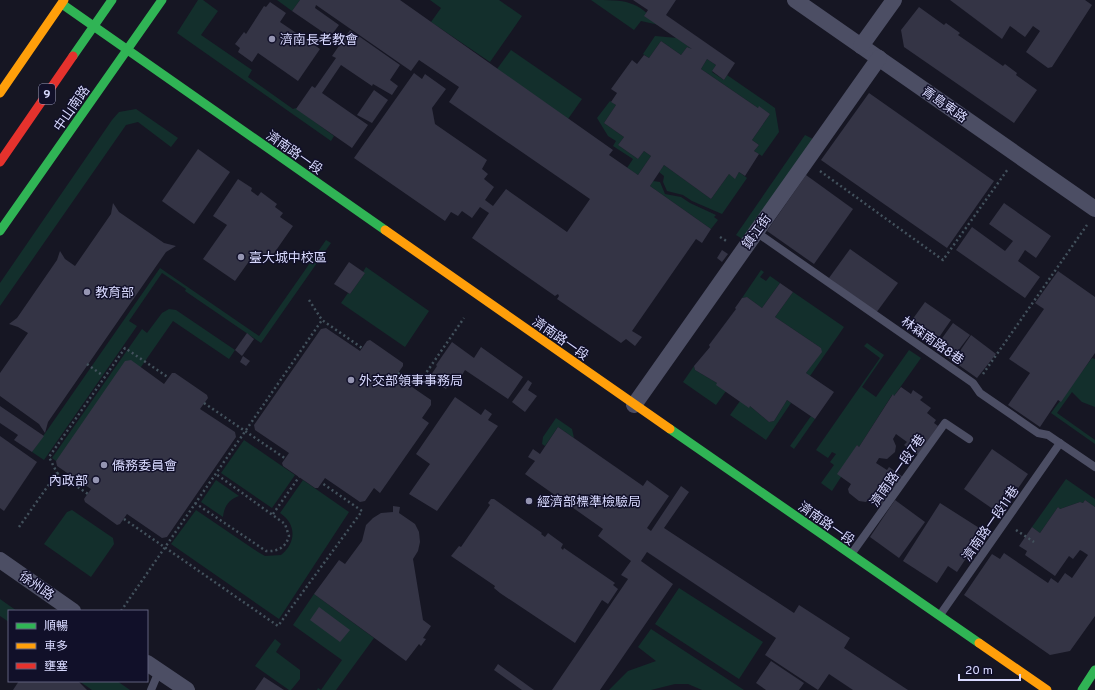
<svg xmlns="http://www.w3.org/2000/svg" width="1095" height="690" viewBox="0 0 1095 690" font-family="Overpass,'Noto Sans TC',sans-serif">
<rect width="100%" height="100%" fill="#161623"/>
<!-- green -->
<g fill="#132f2c">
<path d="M198 0H203L218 11 201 35 252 70 248 77 293 109 296 108 334 136 331 141 177 33Z"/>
<path d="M277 0H300L292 11Z"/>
<path d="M430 0H499L522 16 490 62 431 22 441 8Z"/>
<path d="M591 0C627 0 636 0 659 25L641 21 634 30Z"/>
<path d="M655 36 677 38 692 49 687 47 681 55 661 41 649 58 643 54Z"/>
<path d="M511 50 582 99 568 119 497 69Z"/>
<path d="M707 59 716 65 712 72 724 80 727 75 775 108 779 132 762 156 754 151 759 145 752 140 770 114 759 107 758 108 701 69Z"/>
<path d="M610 101 616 105 604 123 624 137 618 145 638 159 644 151 651 156 638 175 627 168 633 159 613 146 616 141 608 136 597 118Z"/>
<path d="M136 109 178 138 171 147 138 122 126 125 0 306V283L112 120 119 112Z"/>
<path d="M805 135 813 139 744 240 736 235Z"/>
<path d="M664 165 711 199 729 174 735 178 739 172 747 178 722 214 692 201 683 195 667 191 663 182 664 176 659 172Z"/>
<path d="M653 181 660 182 665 194 681 197 690 203 716 215 714 217 718 220 711 229 650 186Z"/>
<path d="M326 240 331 243 261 343 185 291 186 289 162 273 129 321 137 326 44 460 32 452 160 268 259 336Z"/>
<path d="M366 267 429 311 405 347 341 303 348 293 350 294 365 273 363 272Z"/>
<path d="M761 270 764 272 760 277 766 281 770 276 780 283 762 308 747 297 742 298Z"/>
<path d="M793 292 844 327 810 376 806 373 821 352V348L775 317Z"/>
<path d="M169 309 176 310 235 350 229 359 173 321 141 367 56 461 52 458 142 329 147 333 162 313Z"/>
<path d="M867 343 884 355 862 387 876 397 909 350 921 358 894 396 892 395 859 447 857 445 841 477 832 491 821 483 834 465 830 462 836 454 832 452 828 458 816 450 880 358 864 346Z"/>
<path d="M1092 358 1095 359V407L1082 402 1072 392 1057 413 1095 440V444L1051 413Z"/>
<path d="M694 366 695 370 717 383 726 391 716 405 683 382Z"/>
<path d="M787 400 791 403 766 440 730 415 740 401 750 406 769 422 774 421Z"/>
<path d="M811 416 815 419 794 449 790 446Z"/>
<path d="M556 418 572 429 574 438 558 427 545 446 542 444 543 437Z"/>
<path d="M244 440 295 475 272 508 221 473Z"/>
<path d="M1066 479 1095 499V507L1085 500 1083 503 1080 502 1060 509 1058 507 1040 533 1032 527Z"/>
<path d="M216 480 239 496C229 499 224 507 223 517L201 502Z"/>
<path d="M303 480 349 512 279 619 171 544 196 510 258 552 265 556 281 555C296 543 297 524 280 513Z"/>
<path d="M72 510 113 538 114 544 91 577 44 544 67 512Z"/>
<path d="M679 588 763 642 739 679 655 624Z"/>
<path d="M314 594 374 638 336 690H317L318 688 321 690 342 660 293 625Z"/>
<path d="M0 599 17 611H9V622L0 616Z"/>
<path d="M651 629 744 690H702L688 684H675L651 690H609L628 671 656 661 638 647Z"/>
<path d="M275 639 281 644 276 652 300 670V679L291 690H289L255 666Z"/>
<path d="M79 681H117L130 690H92Z"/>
</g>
<!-- building -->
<g fill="#343445">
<path d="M300 0H400L613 150 609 155 638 175 651 156 644 151 638 159 618 145 624 137 604 123 616 105 611 102 617 93 611 89 632 60 637 64 644 55 649 58 661 41 681 55 687 47 692 49 644 16 648 10 633 0H676L666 15 735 63 724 80 712 71 716 65 707 59 701 69 758 108 759 106 770 114 752 140 759 145 754 151 759 154 745 176 739 172 735 179 729 174 711 199 664 165 650 186 711 229 702 243 696 239 632 331 642 337 635 346 626 339 621 343 557 299 559 296 558 294 555 296 472 238 489 213 480 207 472 218 462 211 458 216 451 212 445 221 354 158 414 73 422 79 425 74 446 89 432 108 435 124 487 160 482 169 488 174 484 179 494 187 485 200 493 206 506 189 567 232 590 199 449 102 459 87 419 60 411 71 316 5 315 8 339 25 330 37 292 11Z"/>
<path d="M950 0H1085L1092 5 1052 67 1048 68 1026 52 1040 31 1033 26 1025 37 1010 26 1002 39Z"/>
<path d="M270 2 286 13 280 22 320 49 298 81 258 53 252 62 238 52 240 48 235 44 244 32 246 34 264 6 266 7Z"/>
<path d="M919 7 944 25 946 23 960 33 958 35 1003 66 1005 64 1017 73 1016 75 1037 90 1014 123 904 47 901 30Z"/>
<path d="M350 30 400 65 390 80 398 86 392 95 373 84 372 86 341 65 322 93 368 125 352 148 296 109 312 86 315 88 336 58 332 56Z"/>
<path d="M374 90 388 100 372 123 357 115Z"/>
<path d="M869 93 994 181 947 248 821 160Z"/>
<path d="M198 149 230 172 194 224 162 201Z"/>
<path d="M806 175 853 209 814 264 767 231Z"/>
<path d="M238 179 252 188 251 191 258 196 261 192 277 204 275 207 283 213 280 217 293 226 270 259 257 250 235 281 203 259 227 225 213 216Z"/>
<path d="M113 203 119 212 164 243 176 246 166 252 48 422 45 433 39 424 0 396V373L28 333 18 327 9 324 17 318 57 260 60 251 65 259 75 266 111 214Z"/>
<path d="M1004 203 1051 236 1036 258 1025 250 1018 261 1040 277 1025 298 956 250 972 227 1005 251 1013 241 989 224Z"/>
<path d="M850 249 898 283 876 313 829 278Z"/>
<path d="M722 250 728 254 722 262 717 258Z"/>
<path d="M349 262 365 273 350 294 334 284Z"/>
<path d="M1058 271 1095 297V353L1061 402 1058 400 1040 427 1008 405 1030 373 1009 359 1044 309 1035 303Z"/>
<path d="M780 283 793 292 775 317 821 348 822 352 806 373 834 392 815 419 787 400 774 421 769 422 750 406 749 408 716 385 717 383 695 370 694 366 710 347 709 345 736 309 735 308 742 298 747 297 762 308Z"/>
<path d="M925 302 951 320 933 346 907 327Z"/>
<path d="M953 323 970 335 951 360 935 348Z"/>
<path d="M326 328 360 351 367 341 370 340 403 363V366L396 376 431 400V405L422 418 429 423 380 493 374 488 365 501 360 502 325 478 318 488H315L283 466 282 463 289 453 255 430 254 425 321 329Z"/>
<path d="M247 333 254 339 242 356 235 350Z"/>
<path d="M971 335 996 354 977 378 953 361Z"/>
<path d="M452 342 474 358 481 347 523 377 508 399 465 370 459 380 454 377 446 389 431 379 433 376 431 375 437 366 436 365Z"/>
<path d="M243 356 250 361 246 366 240 362Z"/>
<path d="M131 360 164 384 172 373H175L207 395 208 398 200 409 235 432 236 437 167 537 162 538 127 514 120 524 117 525 85 502 84 499 91 489 57 466 56 461 125 361Z"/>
<path d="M528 380 532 383 528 390 537 396 525 412 512 402Z"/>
<path d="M901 387 911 394 913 390 923 397 920 400 931 408 927 413 936 420 934 423 938 426 918 455 904 445 907 442 896 434 893 439 896 446 895 452 887 459 879 458 876 463 887 470 889 467 903 477 883 506 870 497 866 502 859 501 849 493 848 489 851 484 837 474 857 445 859 447 893 394 894 396Z"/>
<path d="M455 397 481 415 485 409 492 414 488 420 498 426 437 511 409 494 430 464 416 454Z"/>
<path d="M0 406 44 436 32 452 14 440 18 435 0 423Z"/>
<path d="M558 427 643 486 647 480 669 496 647 528 651 531 681 486 689 492 664 528 794 613 799 605 850 638 844 648 908 690H853L829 674 818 690 765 655 776 638 647 552 641 561 673 584 600 690H552L628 579 621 575 631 561 598 536 603 529 525 474 535 461 528 457 533 449 540 454Z"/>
<path d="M0 436 37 462 4 511 0 508Z"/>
<path d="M992 449 1028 474 1000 514 964 489Z"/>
<path d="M491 499H494L542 533 541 534 545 537 548 533 563 544 561 548 563 550 564 548 615 583 613 585 618 589 608 604 602 600 575 643 500 593 494 588 495 586 451 556 459 546 461 547 490 505 488 503Z"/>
<path d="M895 500 925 522 899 558 870 537Z"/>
<path d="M1085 500 1095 507V616L1070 651 1050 655 964 595 992 554 1000 559 1004 553 1048 583 1051 578 1058 583 1065 573 1072 578 1088 555 1082 551 1080 550 1073 559 1069 556 1055 576 1025 555 1027 551 1019 546 1032 527 1040 533 1058 507 1060 509 1080 502 1083 503Z"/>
<path d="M940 503 984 531 957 572 948 566 937 583 903 561Z"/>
<path d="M393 506 400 507 399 513 415 524 419 532 420 542 418 551 413 559 423 620 431 626 423 638 426 639 421 646 419 644 406 661 314 594 339 560 345 564 362 541 366 525 373 518 381 513 393 512Z"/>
<path d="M319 607 350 630 340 642 310 620Z"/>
<path d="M771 661 804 683 799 690H766L756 683Z"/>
<path d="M498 664 534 690H522L494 670Z"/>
<path d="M264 677 284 690H255Z"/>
<path d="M19 681H78L87 690H13Z"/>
</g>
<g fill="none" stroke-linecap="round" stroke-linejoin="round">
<!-- path -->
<g stroke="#43525d" stroke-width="2.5" stroke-dasharray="2 3" stroke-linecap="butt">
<path d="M820 171 943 260 1008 169"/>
<path d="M720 237 728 242"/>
<path d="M309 300 322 320 362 348"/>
<path d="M87 364 102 375"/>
<path d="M398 373 417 386 464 318"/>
<path d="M983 374 1087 225"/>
<path d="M204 403 286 459"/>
<path d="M57 473 88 494"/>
<path d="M195 503 266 551C278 552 286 547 289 536L285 524 216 474"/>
<path d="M273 514 299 477"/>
<path d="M124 519 278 626 362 511 322 483"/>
<path d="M19 527 57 473 49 457 125 348 169 378"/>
<path d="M1016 530 1034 542"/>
<path d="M121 611 322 320"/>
</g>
<!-- lane -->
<g stroke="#4c4e64" stroke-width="8">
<path d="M756 232 973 383 980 393 1038 433 1048 435 1095 467"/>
<path d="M852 553 945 423 969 439"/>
<path d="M940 615 1060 443"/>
<path d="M151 690 159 671"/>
</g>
<!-- street -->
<g stroke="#4c4e64" stroke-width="16">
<path d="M795 0 1095 209"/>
<path d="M861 46 894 0"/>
<path d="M634 405 879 58"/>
<path d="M0 560 73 611"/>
<path d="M147 663 187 690"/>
</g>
<!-- fast -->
<g stroke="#30b455" stroke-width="9">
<path d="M62 4 385 230"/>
<path d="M73 56 112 0"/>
<path d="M0 231 162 0"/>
<path d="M670 429 979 643"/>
<path d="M1082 690 1095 670"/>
</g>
<!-- slow -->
<g stroke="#ff9f0a" stroke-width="9">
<path d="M0 93 64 0"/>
<path d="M385 230 670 429"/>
<path d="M979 643 1047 690"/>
</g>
<!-- jam -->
<path stroke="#e5322d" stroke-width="9" d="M0 162 73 56"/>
</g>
<!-- markers -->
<g fill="#9595b2" stroke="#111029" stroke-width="1.5">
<circle cx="272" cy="39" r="4"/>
<circle cx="241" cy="257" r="4"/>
<circle cx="87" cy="292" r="4"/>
<circle cx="351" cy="380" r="4"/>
<circle cx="104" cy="465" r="4"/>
<circle cx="96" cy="480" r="4"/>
<circle cx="529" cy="501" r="4"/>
</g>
<g text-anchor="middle" stroke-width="3" stroke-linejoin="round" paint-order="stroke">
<!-- shield labels -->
<rect fill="#111029" stroke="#9d9dbf" stroke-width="1" x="39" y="84" width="16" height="20" rx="3"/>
<g font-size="12" font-weight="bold" fill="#d9daff">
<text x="47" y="98">9</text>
</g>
<!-- poi labels -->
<g font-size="13" fill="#d9daff" stroke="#111029" text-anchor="start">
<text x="280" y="44">濟南長老教會</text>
<text x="249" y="262">臺大城中校區</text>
<text x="95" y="297">教育部</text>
<text x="359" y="385">外交部領事事務局</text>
<text x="112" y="470">僑務委員會</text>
<text x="88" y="485" text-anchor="end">內政部</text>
<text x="537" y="506">經濟部標準檢驗局</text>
</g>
<!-- street labels -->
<g font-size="13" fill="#d9daff" stroke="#111029">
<text transform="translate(945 104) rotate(35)" y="5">青島東路</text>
<text transform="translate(71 108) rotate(-55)" y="5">中山南路</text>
<text transform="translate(295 152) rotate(35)" y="5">濟南路一段</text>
<text transform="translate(756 231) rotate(-54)" y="5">鎮江街</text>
<text transform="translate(561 338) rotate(35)" y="5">濟南路一段</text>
<text transform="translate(933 340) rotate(35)" y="5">林森南路8巷</text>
<text transform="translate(897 470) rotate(-55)" y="5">濟南路一段7巷</text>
<text transform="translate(827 523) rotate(35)" y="5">濟南路一段</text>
<text transform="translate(990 523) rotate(-55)" y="5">濟南路一段11巷</text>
<text transform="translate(37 585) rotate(35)" y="5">徐州路</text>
</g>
</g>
<!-- legend -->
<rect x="8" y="610" width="140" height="72" fill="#111029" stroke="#61617f"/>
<rect x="16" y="623" width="20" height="6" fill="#30b455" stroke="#61617f"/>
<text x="44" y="630" font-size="12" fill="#d9daff">順暢</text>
<rect x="16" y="643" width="20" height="6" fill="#ff9f0a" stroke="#61617f"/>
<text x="44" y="650" font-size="12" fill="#d9daff">車多</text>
<rect x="16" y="663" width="20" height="6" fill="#e5322d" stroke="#61617f"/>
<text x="44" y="670" font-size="12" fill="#d9daff">壅塞</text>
<!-- scale -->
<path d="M959 674v6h61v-6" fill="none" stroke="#d9daff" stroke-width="2"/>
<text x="965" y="674" font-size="12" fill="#d9daff" stroke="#111029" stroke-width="3" paint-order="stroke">20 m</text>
</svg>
